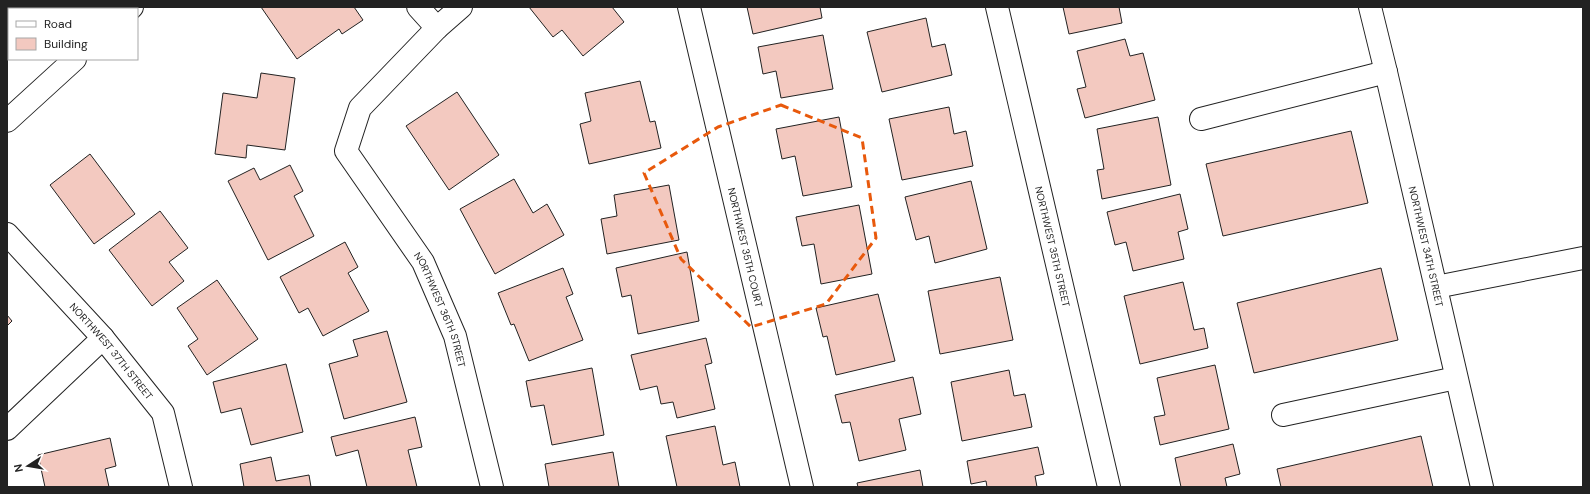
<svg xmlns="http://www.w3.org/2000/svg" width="1590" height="494" viewBox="0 0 1590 494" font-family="'DM Sans',sans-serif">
<rect width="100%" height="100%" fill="#fff"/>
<!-- building -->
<g fill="#f3c9c0" stroke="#222">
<path d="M261 7H354L363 20 342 34 339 29 297 59Z"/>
<path d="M529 7H612L624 22 583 56 562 30 553 37Z"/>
<path d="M747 7H820L822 18 753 34Z"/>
<path d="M1063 7H1119L1122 23 1069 34Z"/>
<path d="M926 18 932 47 945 44 952 75 882 92 867 32Z"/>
<path d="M823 35 833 89 781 98 776 71 763 74 758 47Z"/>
<path d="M1125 39 1130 56 1143 53 1155 100 1085 118 1077 89 1086 87 1077 51Z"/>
<path d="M261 73 295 78 285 150 247 145 246 158 215 154 223 93 257 98Z"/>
<path d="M640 81 650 122 655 121 661 148 589 164 580 124 591 121 585 93Z"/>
<path d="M457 92 499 155 449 190 406 126Z"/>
<path d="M949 107 954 134 966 131 973 166 902 180 889 119Z"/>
<path d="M839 117 852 187 803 196 795 156 782 159 776 129Z"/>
<path d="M1158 117 1171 185 1102 199 1097 170 1104 169 1097 129Z"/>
<path d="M1351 131 1368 203 1223 236 1206 164Z"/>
<path d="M90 154 135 214 94 244 50 185Z"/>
<path d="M290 165 303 191 294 196 314 236 268 260 228 181 254 168 260 180Z"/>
<path d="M514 179 533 213 547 204 564 235 495 274 460 209Z"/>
<path d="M971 181 987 249 935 263 929 236 916 240 905 197Z"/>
<path d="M669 185 679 240 607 254 601 219 617 216 614 195Z"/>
<path d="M1180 194 1188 229 1178 232 1184 259 1133 271 1126 242 1115 245 1107 212Z"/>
<path d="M859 205 872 274 821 284 814 244 802 246 796 217Z"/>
<path d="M160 211 188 248 169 262 184 281 152 306 109 250Z"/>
<path d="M345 242 358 267 348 273 369 311 323 336 308 308 299 313 280 277Z"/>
<path d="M687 252 699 321 638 334 631 295 622 297 616 268Z"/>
<path d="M563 268 573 294 566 297 583 340 529 361 514 324 511 325 498 293Z"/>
<path d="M1381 268 1398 340 1254 373 1237 303Z"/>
<path d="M1000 277 1013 340 940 354 928 291Z"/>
<path d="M217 280 258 339 207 375 188 346 198 339 177 308Z"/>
<path d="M1183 282 1194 330 1204 328 1208 348 1140 364 1124 296Z"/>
<path d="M878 294 895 361 836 375 827 336 823 337 816 308Z"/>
<path d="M7 315 12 321 7 326Z"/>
<path d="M387 331 407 402 344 419 329 364 358 356 353 340Z"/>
<path d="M706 338 712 363 705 365 715 409 677 418 673 402 661 404 657 386 640 390 631 355Z"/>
<path d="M286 364 303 432 251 445 241 408 221 413 213 382Z"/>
<path d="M1215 365 1229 429 1160 445 1154 417 1165 415 1157 378Z"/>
<path d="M592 368 604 435 552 445 544 405 531 407 526 381Z"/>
<path d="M1009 370 1014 396 1025 394 1032 427 962 441 951 382Z"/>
<path d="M913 377 921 414 899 419 906 450 859 461 850 422 842 423 835 395Z"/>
<path d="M415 417 422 447 408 450 417 487H367L358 450 336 456 331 437Z"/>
<path d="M715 426 723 465 735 462 740 487H677L666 436Z"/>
<path d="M1421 436 1433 487H1281L1277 469Z"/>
<path d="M110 438 116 466 105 469 109 487H45L38 455Z"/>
<path d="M1233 444 1240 474 1225 478 1227 487H1181L1175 458Z"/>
<path d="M1038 447 1044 474 1035 476 1037 487H987L986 481 971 484 967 461Z"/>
<path d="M613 452 619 487H549L545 464Z"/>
<path d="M271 457 276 481 309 475 311 487H244L240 464Z"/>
<path d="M920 470 923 487H858L857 483Z"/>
</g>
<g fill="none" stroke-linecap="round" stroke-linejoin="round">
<!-- minor casing -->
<g stroke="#222" stroke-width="24">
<g id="minor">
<path d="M418 7 437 28"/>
<path id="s1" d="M461 7 437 28 360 108 346 151 423 262 455 336 492 487"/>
<path id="s2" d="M689 7 802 487"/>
<path id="s3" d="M997 7 1109 487"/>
<path id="s4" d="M1370 7 1386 72 1482 487"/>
<path d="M130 9 132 7"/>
<path d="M1201 119 1386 72"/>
<path d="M7 121 75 59"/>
<path id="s5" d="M7 234 103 338 163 413 181 487"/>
<path d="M1436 287 1583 258"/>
<path d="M1283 415 1456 378"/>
<path d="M7 429 103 338"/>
</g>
</g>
<!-- minor -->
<use href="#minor" stroke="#fff" stroke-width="22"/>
</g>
<!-- marked area -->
<path fill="none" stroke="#e8590c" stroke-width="3" stroke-dasharray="8 5" stroke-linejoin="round" d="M781 105 862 138 876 238 826 304 751 327 681 259 644 173 718 127Z"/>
<g text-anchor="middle" stroke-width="3" stroke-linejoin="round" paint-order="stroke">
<!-- street labels -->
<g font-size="10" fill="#222" stroke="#fff">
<text dy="4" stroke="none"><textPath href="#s2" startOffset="247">NORTHWEST 35TH COURT</textPath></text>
<text dy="4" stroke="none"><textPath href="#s3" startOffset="246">NORTHWEST 35TH STREET</textPath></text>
<text dy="4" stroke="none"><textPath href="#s4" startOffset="246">NORTHWEST 34TH STREET</textPath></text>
<text dy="4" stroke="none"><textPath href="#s1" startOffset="374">NORTHWEST 36TH STREET</textPath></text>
<text dy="4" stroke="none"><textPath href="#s5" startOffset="157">NORTHWEST 37TH STREET</textPath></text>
</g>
</g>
<!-- border -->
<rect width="1590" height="494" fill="none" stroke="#222222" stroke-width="16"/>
<!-- legend -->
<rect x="8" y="8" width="130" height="52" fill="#ffffff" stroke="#a7a7a7"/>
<rect x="16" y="21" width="20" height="6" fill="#ffffff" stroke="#a7a7a7"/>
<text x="44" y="28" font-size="12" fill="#222222">Road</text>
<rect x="16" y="38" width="20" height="12" fill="#f3c9c0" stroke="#a7a7a7"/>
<text x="44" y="48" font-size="12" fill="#222222">Building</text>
<!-- north arrow -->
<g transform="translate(28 466) rotate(258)" stroke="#ffffff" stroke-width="3" paint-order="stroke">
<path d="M0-3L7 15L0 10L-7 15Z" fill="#222222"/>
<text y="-6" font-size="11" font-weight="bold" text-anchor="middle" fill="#222222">N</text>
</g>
</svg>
